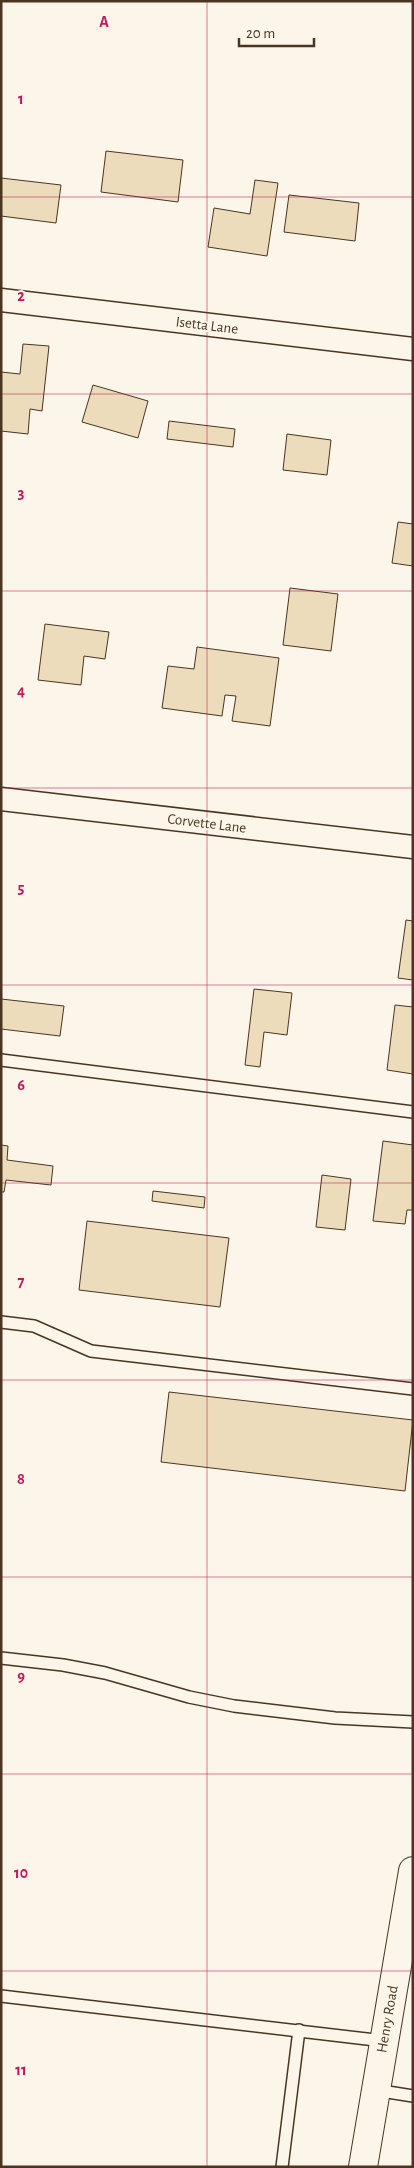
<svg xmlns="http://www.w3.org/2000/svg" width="414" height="2168" viewBox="0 0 414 2168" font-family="'Alegreya Sans',sans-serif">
<rect width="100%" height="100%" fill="#fbf6e9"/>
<!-- building -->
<g fill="#ecdcbc" stroke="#4a3520">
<path d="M106 151 183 160 178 202 101 192Z"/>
<path d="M1 178 61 185 56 223 1 216Z"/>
<path d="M255 180 278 183 267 256 208 247 214 208 250 214Z"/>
<path d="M289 195 359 203 355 241 284 232Z"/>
<path d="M23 344 49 346 42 411 30 409 28 434 1 431V372L20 374Z"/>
<path d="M93 385 148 401 138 438 82 422Z"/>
<path d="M169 421 235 429 233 447 167 439Z"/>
<path d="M287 434 331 440 327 475 283 470Z"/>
<path d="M398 522 413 524V566L392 563Z"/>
<path d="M290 588 338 594 331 651 283 645Z"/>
<path d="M45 624 109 632 105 659 84 656 81 685 38 680Z"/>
<path d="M197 647 279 658 270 726 232 721 236 696 225 695 222 716 162 708 168 666 194 669Z"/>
<path d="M406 920 413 921V980L398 978Z"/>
<path d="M254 989 292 993 287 1035 264 1032 260 1067 245 1065Z"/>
<path d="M1 999 64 1006 60 1036 1 1029Z"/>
<path d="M395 1005 413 1007V1074L387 1070Z"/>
<path d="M383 1141 413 1145V1210H407L405 1224 373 1221Z"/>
<path d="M1 1145 8 1146 7 1160 53 1166 51 1185 6 1180 4 1192H1Z"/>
<path d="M322 1175 351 1179 345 1230 316 1227Z"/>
<path d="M153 1191 205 1197 204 1208 152 1201Z"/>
<path d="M87 1221 229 1238 220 1307 79 1290Z"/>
<path d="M169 1392 413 1420 405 1491 161 1462Z"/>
</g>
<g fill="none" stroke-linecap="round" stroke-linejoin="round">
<!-- lane casing -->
<g stroke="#4a3520" stroke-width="14">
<g id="lane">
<path d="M1 1060 413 1112"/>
<path d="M1 1322 34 1326 91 1351 413 1389"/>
<path d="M1 1658 63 1665 105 1673 189 1697 234 1706 335 1718 413 1722"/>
<path d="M1 1996 384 2041"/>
<path d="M375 2090 413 2096"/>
<path d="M282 2167 299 2030"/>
</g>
</g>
<!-- street casing -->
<g stroke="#4a3520" stroke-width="25">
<g id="street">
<path d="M1 300 413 349"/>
<path d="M1 799 413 847"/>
</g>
</g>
<!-- secondary casing -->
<g stroke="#4a3520" stroke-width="30">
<path id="secondary" d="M363 2167 413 1871"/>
</g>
<!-- lane -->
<use href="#lane" stroke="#fbf6e9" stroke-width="11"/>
<!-- street -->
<use href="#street" stroke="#fbf6e9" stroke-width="22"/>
<!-- secondary -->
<use href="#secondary" stroke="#fbf6e9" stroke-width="28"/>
</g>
<!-- grid -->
<path fill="none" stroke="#c2185b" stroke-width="1" stroke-opacity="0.55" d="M207 1V2167M1 197H413M1 394H413M1 591H413M1 788H413M1 985H413M1 1183H413M1 1380H413M1 1577H413M1 1774H413M1 1971H413"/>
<g text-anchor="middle" stroke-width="4" stroke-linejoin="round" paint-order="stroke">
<!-- street labels -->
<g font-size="15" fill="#4a3520" stroke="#fbf6e9">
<text transform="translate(207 325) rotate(7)" y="5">Isetta Lane</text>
<text transform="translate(207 823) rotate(7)" y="5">Corvette Lane</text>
<text transform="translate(387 2019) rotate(-80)" y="5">Henry Road</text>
</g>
</g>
<g font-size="16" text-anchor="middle" font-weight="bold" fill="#c2185b" stroke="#fbf6e9" stroke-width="4" stroke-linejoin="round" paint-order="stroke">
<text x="104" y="27">A</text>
<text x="21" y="104">1</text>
<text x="21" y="301">2</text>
<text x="21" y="498">3</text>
<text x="21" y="696">4</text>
<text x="21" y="893">5</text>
<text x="21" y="1090">6</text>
<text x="21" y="1287">7</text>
<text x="21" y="1484">8</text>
<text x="21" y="1681">9</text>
<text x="21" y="1878">10</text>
<text x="21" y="2075">11</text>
</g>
<!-- border -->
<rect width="414" height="2168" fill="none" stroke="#4a3520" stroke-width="5"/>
<!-- scale -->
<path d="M239 38v8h75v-8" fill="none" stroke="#4a3520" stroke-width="2.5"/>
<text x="246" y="38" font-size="15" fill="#4a3520" stroke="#fbf6e9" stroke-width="4" paint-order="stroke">20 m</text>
</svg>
